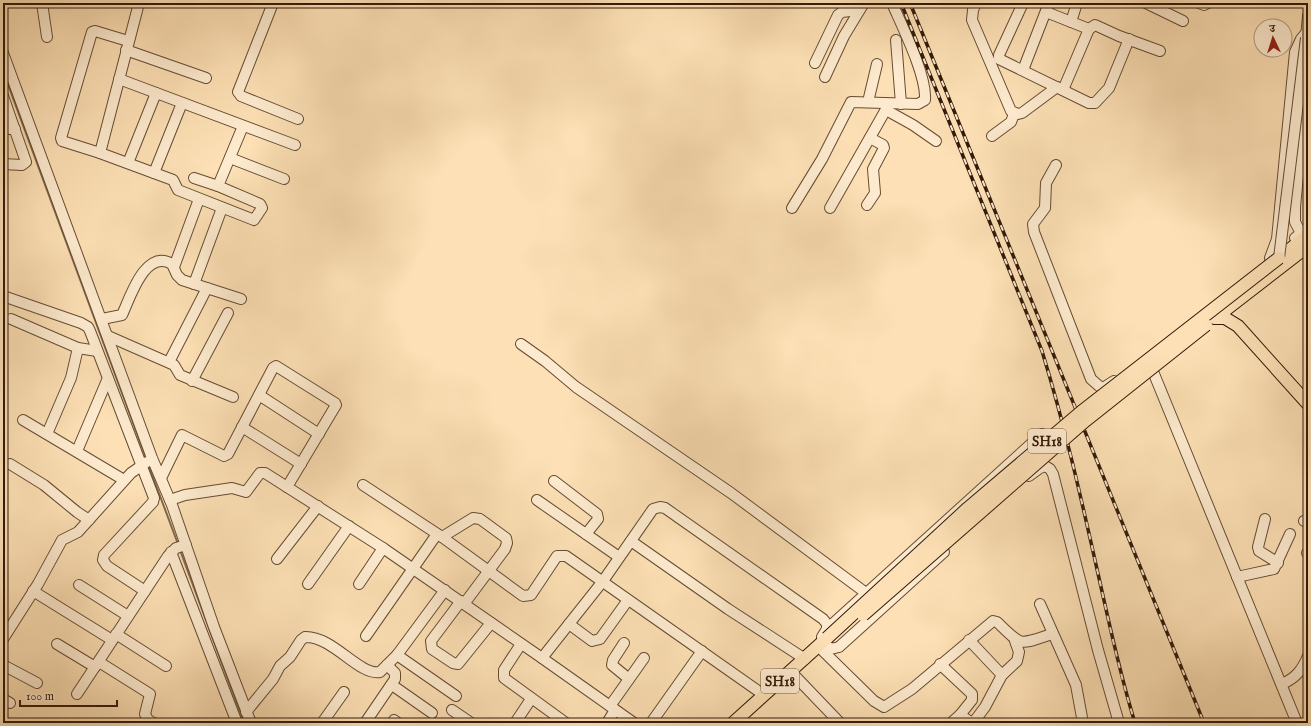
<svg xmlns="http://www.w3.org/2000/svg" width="1311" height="726" viewBox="0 0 1311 726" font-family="'IM FELL English','Noto Serif Devanagari',serif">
<rect width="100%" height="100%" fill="#fde0b5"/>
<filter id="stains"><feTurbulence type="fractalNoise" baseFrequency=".005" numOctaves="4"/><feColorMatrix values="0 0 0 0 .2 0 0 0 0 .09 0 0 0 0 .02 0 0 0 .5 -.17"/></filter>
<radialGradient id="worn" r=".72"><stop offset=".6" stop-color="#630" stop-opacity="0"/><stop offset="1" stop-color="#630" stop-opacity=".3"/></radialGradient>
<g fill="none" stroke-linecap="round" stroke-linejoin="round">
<!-- stream -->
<g stroke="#82694c" stroke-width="2">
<path d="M3 71 146 458"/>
<path d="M148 464 178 544"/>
<path d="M180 550 244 723"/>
</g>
<!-- minor casing -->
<g stroke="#654c33" stroke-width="12">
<g id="minor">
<path d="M42 3 47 37"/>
<path d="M139 3 100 153 173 180 178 190 254 220 262 208 260 204 218 186 243 126"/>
<path d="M273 3 238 92 241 96 298 119"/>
<path d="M976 3 973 10 972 20 1011 111 1018 114 1022 113 1057 87"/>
<path d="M1023 3 999 55V59L1089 103H1095L1109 88 1129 39"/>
<path d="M1146 3 1183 21"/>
<path d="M1199 3 1204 5 1208 3"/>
<path d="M1046 12 1089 29 1095 25 1119 36 1160 51"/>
<path d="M1071 22 1077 3"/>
<path d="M1306 38 1308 16"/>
<path d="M896 40 901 104"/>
<path d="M126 50 206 78"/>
<path d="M3 53 152 458 172 505 214 627 251 723"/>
<path d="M815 63 838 15 842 12 850 11 854 3"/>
<path d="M1023 70 1049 3"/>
<path d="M825 77 844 36 864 3"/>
<path d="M119 79 295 145"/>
<path d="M1063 90 1089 29"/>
<path d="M3 96 26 162 22 165 3 164"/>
<path d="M868 102 877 64"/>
<path d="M886 110 913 125 936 141"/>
<path d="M3 129H15"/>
<path d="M992 136 1011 122 1014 114"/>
<path d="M100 153 62 141 61 138 92 32 95 31 128 41"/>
<path d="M230 158 284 179"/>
<path d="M128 163 156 93"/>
<path d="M1056 165 1046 183 1045 208 1033 224 1034 232 1091 379 1099 386 1103 388 1114 381"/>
<path d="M154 173 182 103"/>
<path d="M194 178 218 186"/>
<path d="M867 205 875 193 873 169 884 148 883 145 870 138"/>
<path d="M792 208 822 159 851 102 918 104 925 100C927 76 902 26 892 3"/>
<path d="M830 208 889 104"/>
<path d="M1301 233 1295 222V207L1308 69"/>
<path d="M1295 238 1308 228"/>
<path d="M1270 258 1277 239 1295 52 1301 39 1306 33"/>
<path d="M174 267 199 199"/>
<path d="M194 284 222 208"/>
<path d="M3 296 81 323 88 327 90 331 154 498 153 502 104 555 103 560 107 566 145 591"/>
<path d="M11 319 78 348 97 351"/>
<path d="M102 319 122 315C130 298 145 248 172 264L177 275 182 280 241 299"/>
<path d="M108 336 174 365 180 375 233 397"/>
<path d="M521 344 545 361 576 387 731 493 866 593"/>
<path d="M169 362 207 288"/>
<path d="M1152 369 1297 723"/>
<path d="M192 381 228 313"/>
<path d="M259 395 319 434"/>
<path d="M23 420 124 480"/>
<path d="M242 427 301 464"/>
<path d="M47 434 71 378 78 348"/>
<path d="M77 451 108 378"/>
<path d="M10 464 44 485 77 512 89 520"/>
<path d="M1029 476 1040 468 1045 466 1050 469 1053 474 1098 650 1119 723"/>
<path d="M161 478 182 435 224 456 228 454 273 368 276 366 335 403 336 405 287 487"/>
<path d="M554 481 597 514 598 519 586 534"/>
<path d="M363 485 442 537 523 596 531 595 557 556H566L764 695"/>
<path d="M170 500 185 495 232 488 246 492 260 473H265L383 548 542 658"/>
<path d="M537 500 619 557"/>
<path d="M1265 519 1258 547 1259 551 1278 563"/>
<path d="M1304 521 1308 522"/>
<path d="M442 537 473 518 480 519 506 538 507 543 505 549 464 604"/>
<path d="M631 541 728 609 805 659"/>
<path d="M171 552 237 723"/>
<path d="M1307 553 1308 554"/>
<path d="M277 559 318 506"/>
<path d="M1237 577 1274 569 1290 534"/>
<path d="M308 584 349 526"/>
<path d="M359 584 383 548"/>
<path d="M79 585 128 616"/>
<path d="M33 591 112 640"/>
<path d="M461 601 431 641 432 649 453 663 458 664 491 623"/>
<path d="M1040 604 1076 685 1083 723"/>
<path d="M569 624 592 641 600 639 628 600"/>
<path d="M827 629 1042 434"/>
<path d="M116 634 166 666"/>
<path d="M366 636 437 534"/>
<path d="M3 639 38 584 62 540 78 532 131 473 147 462"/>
<path d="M969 640 1002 675"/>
<path d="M624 643 613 660 612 665 629 679"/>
<path d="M57 644 95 667"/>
<path d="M521 644 504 670V678L566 723"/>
<path d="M823 651 874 701 884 707 912 689 993 621 997 622C1023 647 1018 645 1052 634"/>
<path d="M397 655 456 696"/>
<path d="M99 662 150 694 145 714 148 720 154 723"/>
<path d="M940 664 972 694V700L960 715"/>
<path d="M3 665 37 683"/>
<path d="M795 676 840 723"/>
<path d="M1282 684C1296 678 1302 670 1308 656"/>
<path d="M392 685 432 713"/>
<path d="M77 694 168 556 176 548 186 545"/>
<path d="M3 699 10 703"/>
<path d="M610 706 644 658"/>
<path d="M452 710 471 723"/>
<path d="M246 712 273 679 280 666 290 657 301 640 305 637C333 636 359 676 380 672L397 655 445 590"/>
<path d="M394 720 398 723"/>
<path d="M322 723 344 692"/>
<path d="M365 723 395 679V673L387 665"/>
<path d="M515 723 531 699"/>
<path d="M607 723 615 710"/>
<path d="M634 723 542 658 603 581 653 509 660 507 665 508 823 619 827 624V629L822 637 824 642 831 649 839 647 944 552"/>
<path d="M651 723 702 651"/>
<path d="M951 723 960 715 972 723"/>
<path d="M973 723 985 707 1002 675 1017 661 1019 652 1015 641"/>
</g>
</g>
<!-- major casing -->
<g stroke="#321a08" stroke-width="14">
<g id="major">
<path d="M1279 258 1308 235"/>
<path d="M1215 318H1225L1238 326 1308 404"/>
<path d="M1215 318 1308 246"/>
<path d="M733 723 827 638"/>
</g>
</g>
<!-- minor -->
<use href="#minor" stroke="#feebcf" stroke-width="10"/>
<!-- major -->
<use href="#major" stroke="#fde0b5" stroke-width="12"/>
<!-- rail casing -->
<g stroke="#321a08" stroke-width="3.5">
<g id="rail">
<path d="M901 3 1042 351C1065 426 1082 502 1099 578 1110 627 1120 675 1135 723"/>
<path d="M910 3 1204 723"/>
</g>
</g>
<!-- rail -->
<use href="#rail" stroke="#feebcf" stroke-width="2" stroke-dasharray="6" stroke-linecap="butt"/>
<!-- minor-bridge casing -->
<g stroke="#654c33" stroke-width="12" stroke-linecap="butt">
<path id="minor-bridge" d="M1279 258 1306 38"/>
</g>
<!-- major-bridge casing -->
<g stroke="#321a08" stroke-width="14" stroke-linecap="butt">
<g id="major-bridge">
<path d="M863 615 1085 421 1206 325"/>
<path d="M827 638 968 508 1081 412 1279 258"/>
</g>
</g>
<!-- minor-bridge -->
<use href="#minor-bridge" stroke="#feebcf" stroke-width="10"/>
<!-- major-bridge -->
<use href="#major-bridge" stroke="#fde0b5" stroke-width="12"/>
</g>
<g text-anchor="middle" stroke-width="3" stroke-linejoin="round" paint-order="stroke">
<!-- shield labels -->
<g fill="#feebcf" stroke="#6f5944" stroke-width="1">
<rect x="1028" y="429" width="38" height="24" rx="3"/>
<rect x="761" y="669" width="38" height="24" rx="3"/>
</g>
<g font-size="14" font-weight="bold" fill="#321a08">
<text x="1047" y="446">SH18</text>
<text x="780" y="686">SH18</text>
</g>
</g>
<!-- margin -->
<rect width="1311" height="726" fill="none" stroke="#fde0b5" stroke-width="16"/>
<rect x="4" y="4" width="1303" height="718" fill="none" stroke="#321a08" stroke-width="2"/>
<rect x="8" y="8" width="1295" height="710" fill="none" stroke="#321a08"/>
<!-- north arrow -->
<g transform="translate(1273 38) rotate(356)"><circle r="19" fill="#feebcf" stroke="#ac977f"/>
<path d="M0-3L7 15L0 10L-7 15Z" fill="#8f2418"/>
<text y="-6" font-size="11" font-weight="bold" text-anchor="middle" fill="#321a08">उ</text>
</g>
<!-- scale -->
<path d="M20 700v6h97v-6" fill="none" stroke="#321a08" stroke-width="2"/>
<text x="26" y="700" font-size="12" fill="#321a08" stroke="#feebcf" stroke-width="3" paint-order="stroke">100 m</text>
<rect width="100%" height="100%" filter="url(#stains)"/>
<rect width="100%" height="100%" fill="url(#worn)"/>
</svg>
